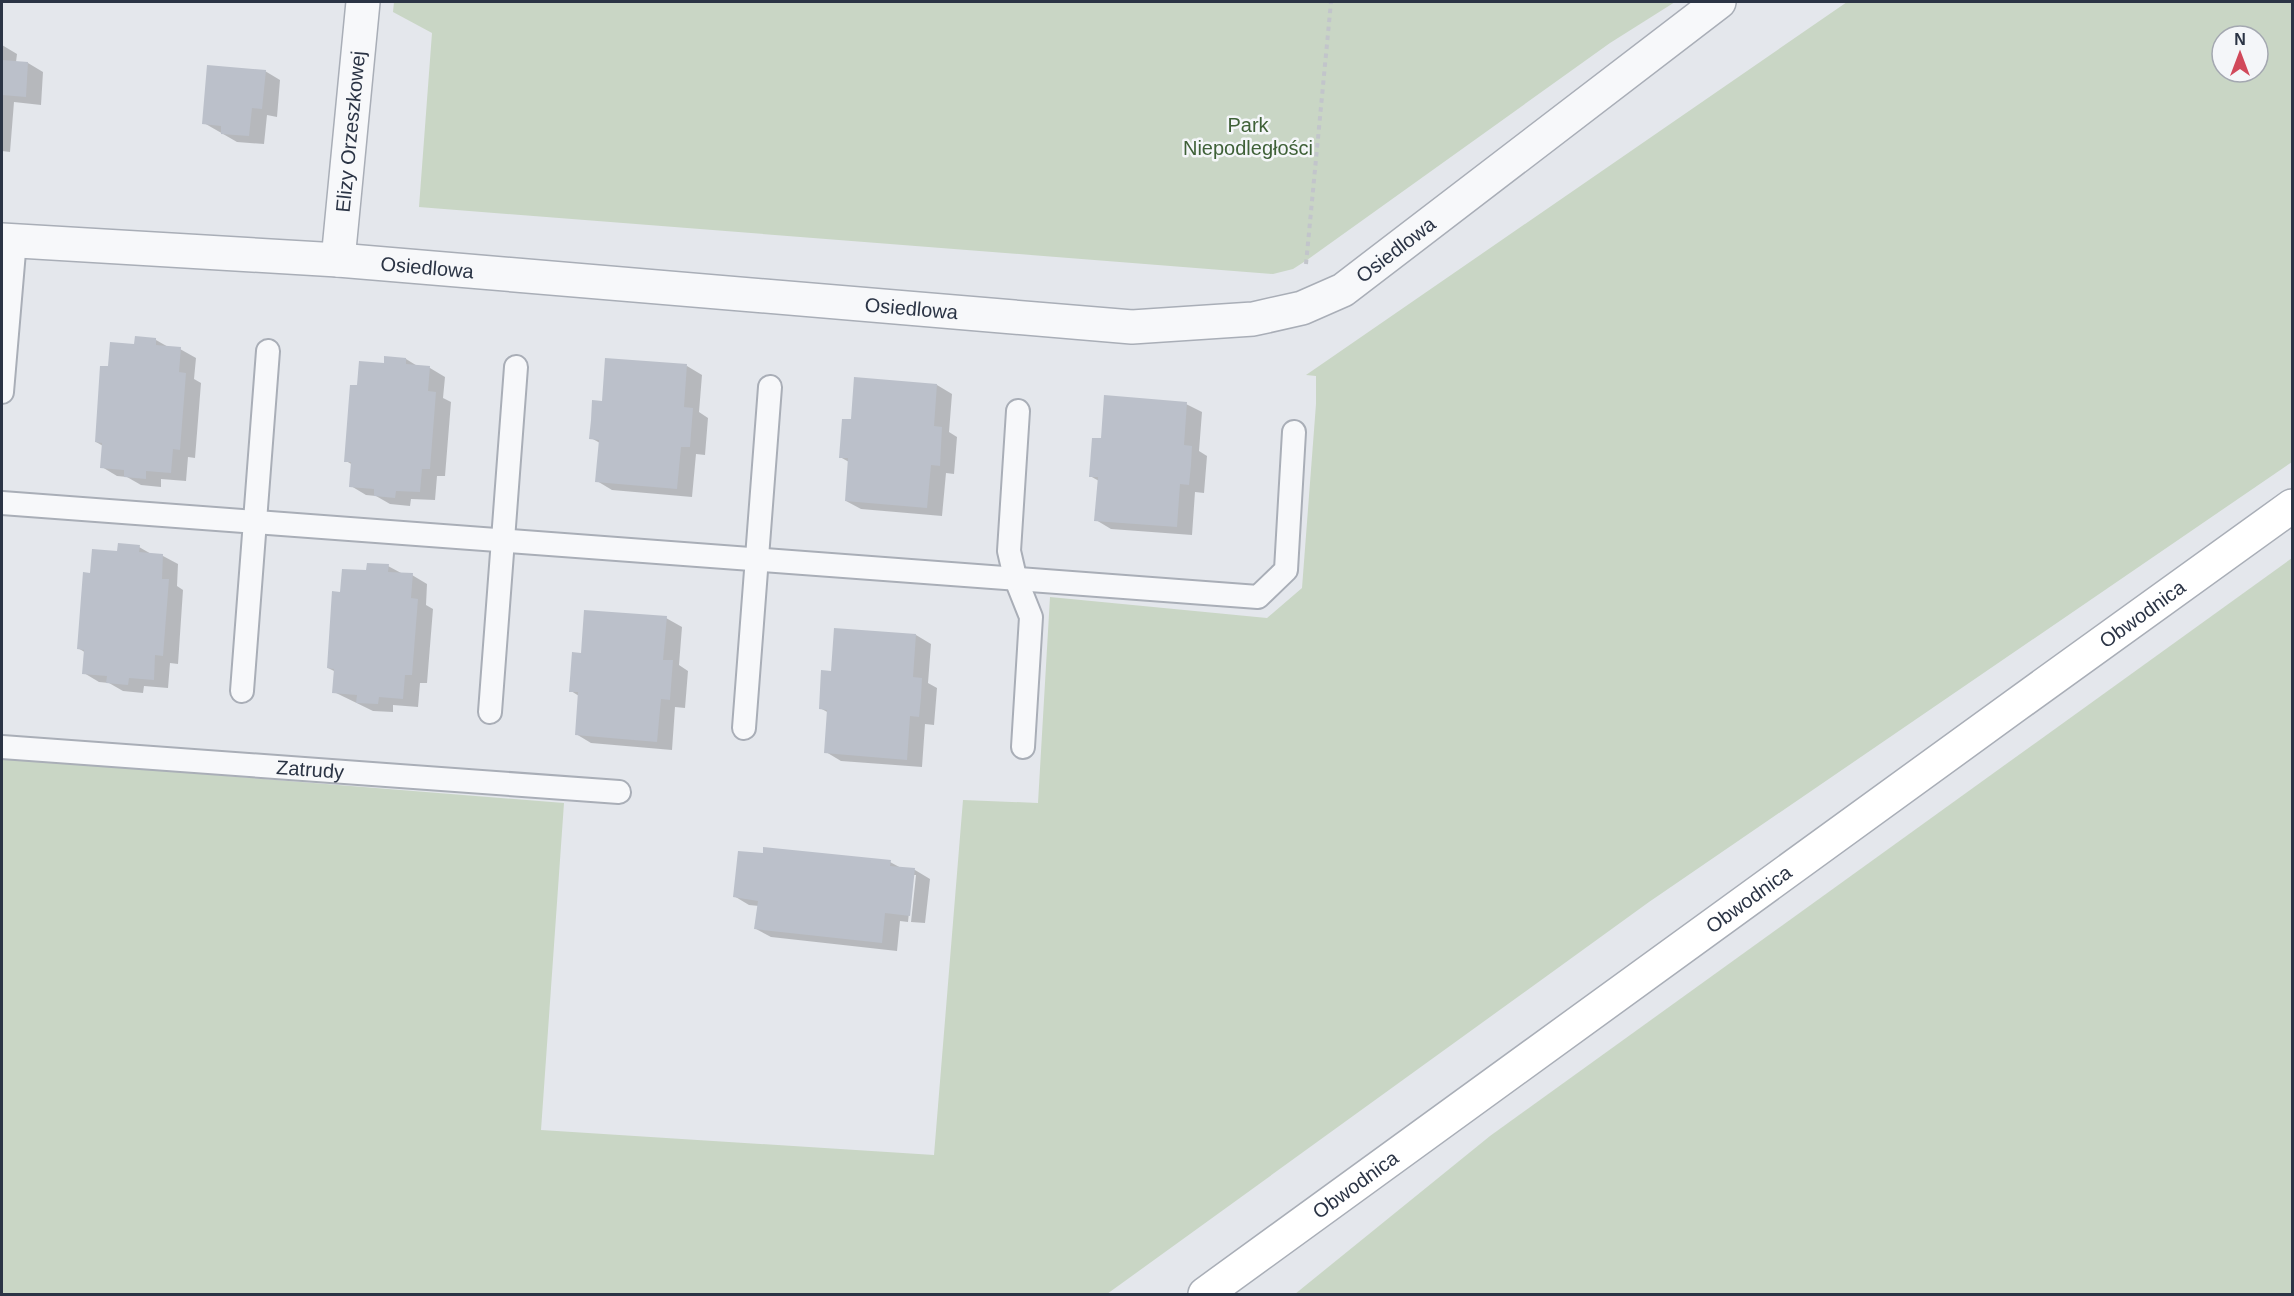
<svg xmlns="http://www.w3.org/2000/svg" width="2294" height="1296" viewBox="0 0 2294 1296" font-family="Arial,sans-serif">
<rect width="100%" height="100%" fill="#e4e7ec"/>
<!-- green -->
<g fill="#c9d6c5" fill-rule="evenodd">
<path d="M394 2H1675L1610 43 1307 260 1293 269 1273 274 419 207 432 33 393 12Z"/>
<path d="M1847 2H2292V462L1649 902 1107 1294H2V758L564 803 541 1130 934 1155 963 800 1038 803 1050 597 1267 618 1302 588 1316 404V376L1306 375ZM2222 36H2258V72H2222Z"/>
<path d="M2292 558V1294H1295L1490 1136Z"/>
</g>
<!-- shadow -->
<g fill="#0003">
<path d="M2 45 17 54 16 62 28 63 43 72 41 105 14 102 10 152 2 151Z"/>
<path d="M265 71 280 80 277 117 267 115 264 144 237 142 204 123Z"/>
<path d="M136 338 156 340 170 348 180 349 196 358 194 379 201 383 195 458 188 457 186 481 161 479V487L141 485 127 477 117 476 102 467 103 446 96 442 109 367 136 345Z"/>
<path d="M406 359 419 367 430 368 445 377 443 398 451 402 445 476H437L435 500 411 499 410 506 390 504 376 496 366 495 351 486 353 465 346 461 358 386 385 365Z"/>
<path d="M687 366 702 375 699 412 708 418 705 455 696 454 692 497 612 490 597 481 600 443 591 438 603 402Z"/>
<path d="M937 385 952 394 949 432 957 437 954 474 946 473 942 516 861 509 846 501 849 462 840 457 852 421Z"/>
<path d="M1186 404 1202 412 1199 451 1207 456 1204 493 1195 492 1192 535 1111 529 1096 520 1099 481 1090 476 1102 440Z"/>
<path d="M139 547 153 555 163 556 178 564 177 586 183 590 178 664 170 663 168 688 144 686 143 693 123 691 109 683 99 682 84 673 86 653 78 648 92 574 118 552Z"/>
<path d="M388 566 403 574 412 575 427 584 426 605 433 609 427 683H420L418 707 393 705V712L373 711 334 692 336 672 328 668 341 593 368 571Z"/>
<path d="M666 618 682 627 679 665 688 671 685 708 675 707 672 750 591 743 576 734 579 696 571 691 582 654Z"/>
<path d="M916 635 931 644 928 683 937 688 934 725 925 724 922 767 841 761 826 752 829 713 820 708 832 672Z"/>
<path d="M890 862 903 869 915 870 930 879 925 923 911 922 916 875H913L908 922 900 921 897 951 771 937 756 929 759 906 749 905 734 896Z"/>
</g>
<!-- building -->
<g fill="#bbc0ca">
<path d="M2 60 28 62 26 97 2 95Z"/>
<path d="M207 65 266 70 262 109 252 108 249 136 221 134V126L202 124Z"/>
<path d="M135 336 156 338V345L181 347 179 372 186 373 180 450 173 449 171 473 146 471V479L124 477V470L100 468 102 443 95 442 100 366H108L110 342 134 344Z"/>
<path d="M384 356 406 358V364L430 366 428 391 436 392 430 469H422L420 492 396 491 395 498 374 496V489L349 487 351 462H344L350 385H357L359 361 384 363Z"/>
<path d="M605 358 687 364 684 407 693 408 690 447H681L677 489 595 482 599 440 589 439 591 420 592 400 602 401Z"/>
<path d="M854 377 937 384 934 426 942 427 940 466 931 465 927 508 845 501 848 458H839L842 419H851Z"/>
<path d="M1104 395 1187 402 1184 445 1192 446 1191 465 1189 485 1180 484 1177 527 1094 521 1098 477H1089L1092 438H1101Z"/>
<path d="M118 543 140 545 139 552 163 554 162 579H169L163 656 155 655 154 680 129 678 128 685 106 683 107 676 82 674 84 650 77 649 83 572 90 573 92 549 117 551Z"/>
<path d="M367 563 389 564 388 572 413 573 411 598 418 599 412 675H405L403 699 379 697 378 704 356 703 357 695 332 693 334 669 327 668 332 591 340 592 342 569 366 570Z"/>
<path d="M584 610 667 616 663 660H673L670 700 661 699 657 742 575 735 578 692H569L572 652 581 653Z"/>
<path d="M834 628 916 634 913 677 922 678 921 697 919 717 910 716 907 760 824 753 827 710 819 709 821 670 831 671Z"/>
<path d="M763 847 891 860 890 866 915 868 910 916 885 913 882 943 754 929 758 901 733 897 738 851 763 853Z"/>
</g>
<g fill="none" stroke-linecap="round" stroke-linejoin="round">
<!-- lane casing -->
<g stroke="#a9aeb7" stroke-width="26">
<g id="lane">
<path d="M2 392 15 240"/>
<path d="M1018 411 1009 551 1015 577 1031 617 1023 747"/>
<path d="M2 503C420 535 839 563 1258 597L1286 570 1294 432"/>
<path d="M242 691 268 351"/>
<path d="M490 712 516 367"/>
<path d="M744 728 770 387"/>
<path id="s1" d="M2 747 619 792"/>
</g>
</g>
<!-- street casing -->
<g stroke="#a9aeb7" stroke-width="36">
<g id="street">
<path id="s2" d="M2 240 338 260 1132 327 1253 319 1302 308 1343 290 1719 2"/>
<path id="s3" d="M338 260 363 2"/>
</g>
</g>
<!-- secondary casing -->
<g stroke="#a9aeb7" stroke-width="36">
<g id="secondary">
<path id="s4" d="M1205 1294 2016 705 2292 506"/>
</g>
</g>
<!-- path -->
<path stroke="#c2c5cb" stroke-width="4" stroke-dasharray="4.5 4.5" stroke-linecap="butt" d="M1306 264 1331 2"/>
<!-- lane -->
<use href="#lane" stroke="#f7f8fa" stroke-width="22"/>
<!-- street -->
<use href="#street" stroke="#f7f8fa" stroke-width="33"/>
<!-- secondary -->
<use href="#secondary" stroke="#fff" stroke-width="33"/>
</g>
<g text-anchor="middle" stroke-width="5" stroke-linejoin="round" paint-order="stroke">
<!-- park labels -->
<g font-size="20" fill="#3f6138" stroke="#f4f6f9">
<text x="1248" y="132">Park<tspan x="1248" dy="23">Niepodległości</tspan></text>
</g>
<!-- street labels -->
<g font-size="20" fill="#2b3445" stroke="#f4f6f9">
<text dy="7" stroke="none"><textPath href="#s3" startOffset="129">Elizy Orzeszkowej</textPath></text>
<text dy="7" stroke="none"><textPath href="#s2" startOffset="1416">Osiedlowa</textPath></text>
<text dy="7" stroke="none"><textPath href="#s2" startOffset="426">Osiedlowa</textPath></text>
<text dy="7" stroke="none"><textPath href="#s2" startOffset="912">Osiedlowa</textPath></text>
<text dy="7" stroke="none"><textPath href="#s4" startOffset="1158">Obwodnica</textPath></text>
<text dy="7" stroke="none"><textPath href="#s1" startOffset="309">Zatrudy</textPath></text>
<text dy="7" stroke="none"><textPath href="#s4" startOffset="672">Obwodnica</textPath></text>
<text dy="7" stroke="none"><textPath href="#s4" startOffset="186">Obwodnica</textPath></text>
</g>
</g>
<!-- border -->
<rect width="2294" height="1296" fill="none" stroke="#2b3445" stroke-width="6"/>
<!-- north arrow -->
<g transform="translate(2240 54)"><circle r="28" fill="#f4f6f9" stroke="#a4a8b1" stroke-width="1.5"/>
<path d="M0-4.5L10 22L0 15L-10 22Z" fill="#d1495b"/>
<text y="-9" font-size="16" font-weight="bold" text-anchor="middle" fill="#2b3445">N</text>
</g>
</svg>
